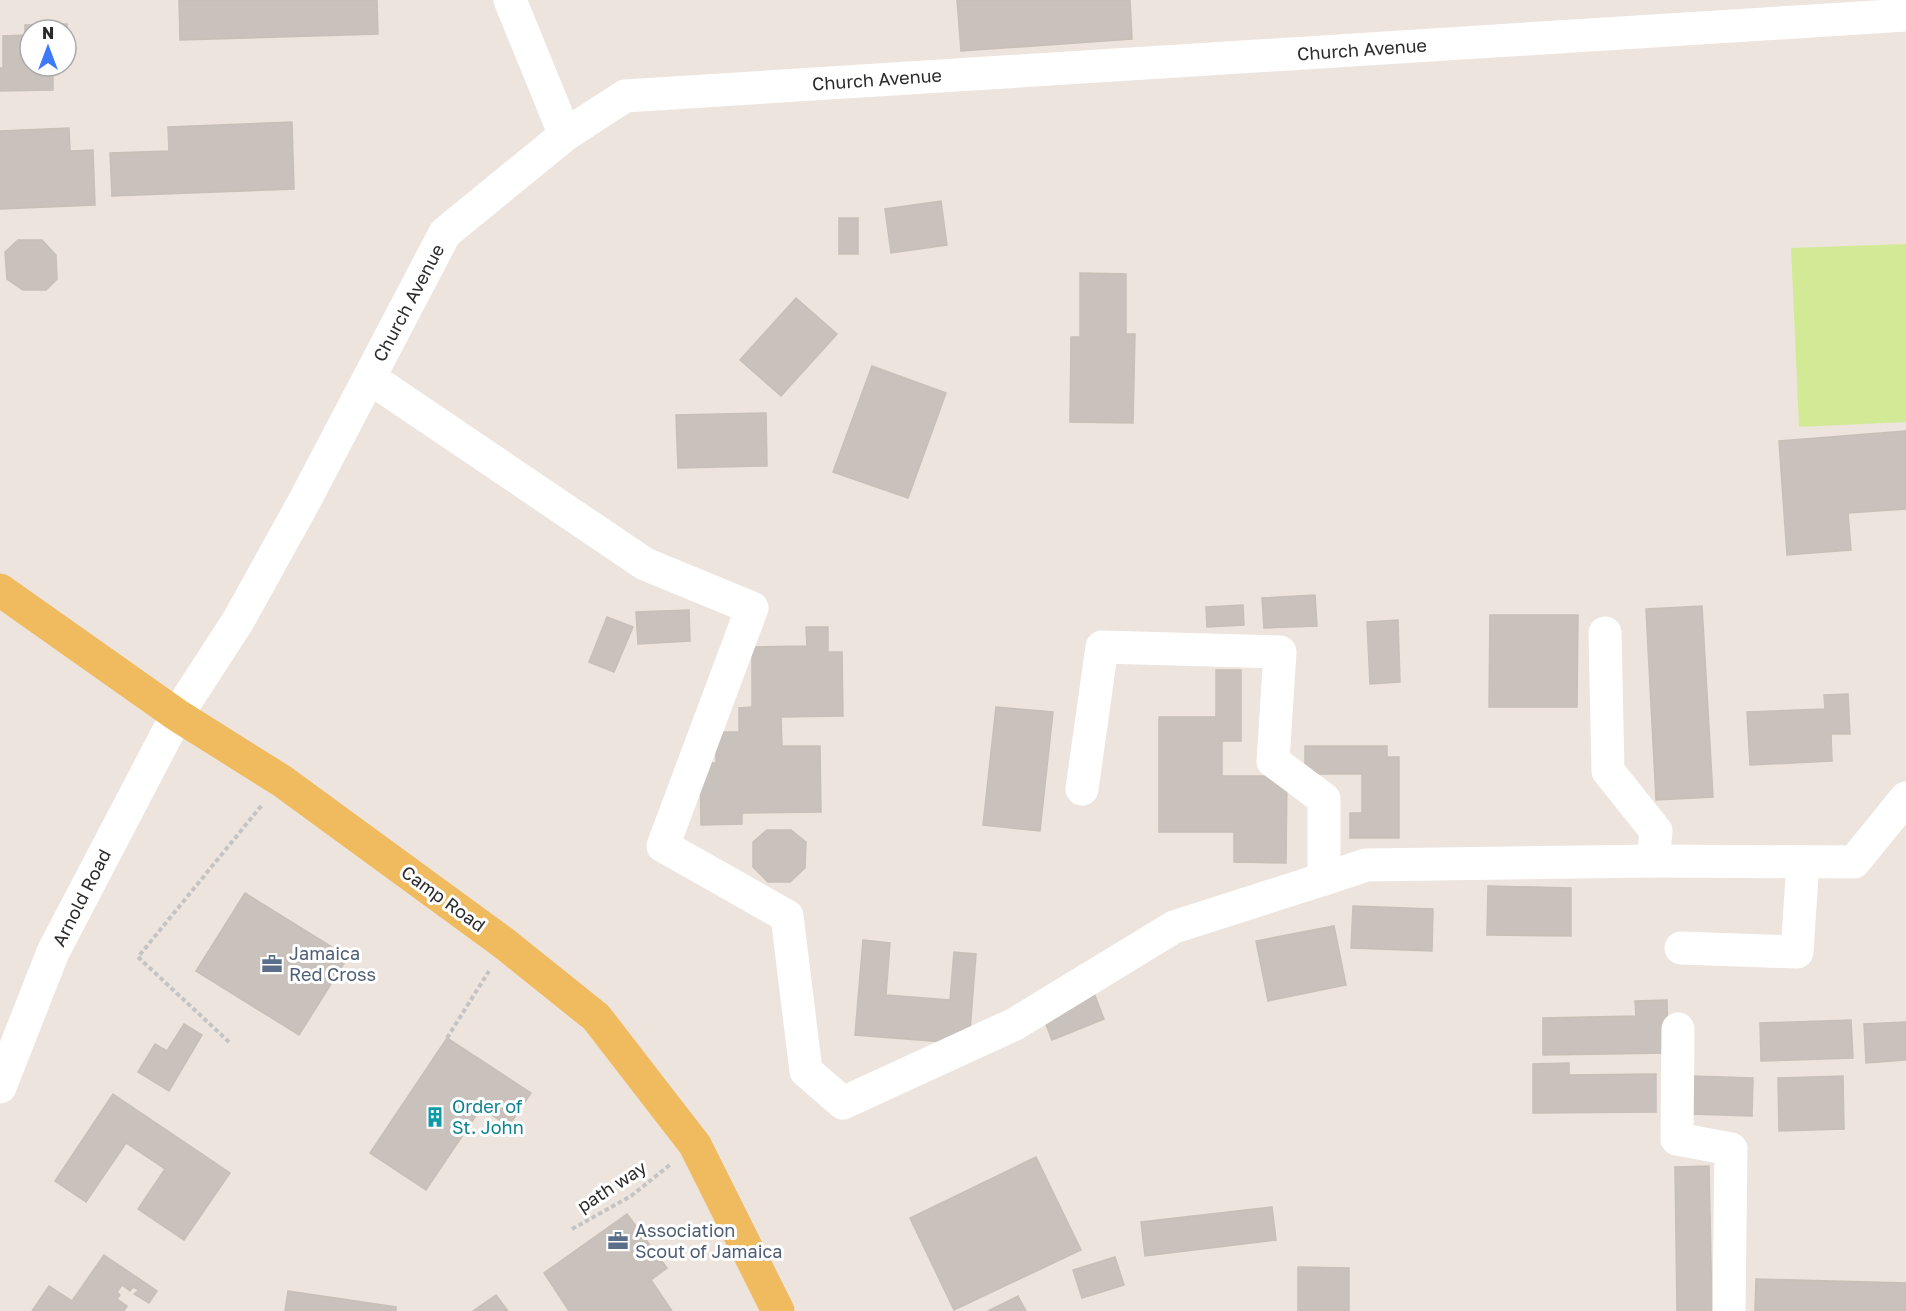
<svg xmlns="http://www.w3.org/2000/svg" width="1906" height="1311" viewBox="0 0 1906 1311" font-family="'Golos Text',sans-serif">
<rect width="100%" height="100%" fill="#ede4dd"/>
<!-- pitch -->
<path fill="#d2ea95" d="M1906 244V422L1799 427 1791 248Z"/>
<!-- building -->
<g fill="#c8c1bc" stroke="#c8bfb6" stroke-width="1.5">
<path d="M179 0H377L378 34 180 40Z"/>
<path d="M957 0H1130L1132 39 961 51Z"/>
<path d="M67 24 68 61 66 30H30V66H53V90L0 91V68H3V36L25 35V25Z"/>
<path d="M292 122 294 189 112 196 110 153 169 151 168 127Z"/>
<path d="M69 128 70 151 93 150 95 205 0 209V131Z"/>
<path d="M941 201 947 245 891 253 885 209Z"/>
<rect x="839" y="218" width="19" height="36"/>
<path d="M18 240H42L56 255 57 279 46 290H23L7 279 5 252Z"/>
<path d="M1080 273 1126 274V334H1135L1133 423 1070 422 1071 337H1080Z"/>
<path d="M796 298 837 334 781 396 740 360Z"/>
<path d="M872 366 946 393 908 498 833 472Z"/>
<path d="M766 413 767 466 678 468 676 415Z"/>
<path d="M1906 431V509L1848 513 1851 550 1787 555 1779 441Z"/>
<path d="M1315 595 1317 626 1264 628 1262 598Z"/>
<path d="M1243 605 1244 625 1207 627 1206 607Z"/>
<path d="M1702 606 1713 797 1656 800 1646 609Z"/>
<path d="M689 610 690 641 638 644 636 612Z"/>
<path d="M1490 615H1578L1577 707H1489Z"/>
<path d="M607 617 633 627 614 672 589 662Z"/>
<path d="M1398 620 1400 682 1370 684 1367 622Z"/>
<path d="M806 627H828V652H842L843 716 781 717 782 746H820L821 812 742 813V824L701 825 700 763H716V732H739V708L752 707V647L807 646Z"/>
<path d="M1216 670H1241V741H1222V776H1287L1286 863 1234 862V832H1159V717H1216Z"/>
<path d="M1848 694 1850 734H1831L1832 761 1750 765 1747 712 1825 709 1824 695Z"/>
<path d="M996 707 1053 712 1040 831 983 825Z"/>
<path d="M1305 746H1387V757H1399V838H1350V813H1362V774H1305Z"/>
<path d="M767 830H791L806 842 805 868 790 882H768L753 867V842Z"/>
<path d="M1488 886 1571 888V936L1487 935Z"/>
<path d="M245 893 348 957 299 1035 196 971Z"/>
<path d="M1353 906 1433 909 1432 951 1351 948Z"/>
<path d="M1334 926 1346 985 1268 1001 1256 941Z"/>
<path d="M863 940 890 943 886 995 950 1000 954 952 976 954 969 1044 855 1035Z"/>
<path d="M1092 988 1104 1019 1052 1040 1040 1009Z"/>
<path d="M1667 1000 1668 1053 1543 1055V1018L1636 1016 1635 1001Z"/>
<path d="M1851 1020 1853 1058 1761 1061 1760 1023Z"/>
<path d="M1906 1022V1060L1866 1063 1864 1024Z"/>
<path d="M184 1024 202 1035 169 1091 138 1072 155 1044 167 1051Z"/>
<path d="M447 1038 531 1093 509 1126 481 1108 426 1190 370 1153Z"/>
<path d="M1569 1063V1075L1656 1074V1112L1533 1113V1064Z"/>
<path d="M1691 1076 1753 1078 1752 1116 1690 1114Z"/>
<path d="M1843 1076 1844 1129 1779 1131 1778 1078Z"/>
<path d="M113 1094 230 1173 184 1240 138 1209 165 1169 126 1143 86 1202 55 1181Z"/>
<path d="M1036 1157 1081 1250 954 1310 910 1218Z"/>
<path d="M1709 1166 1712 1311H1677L1675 1167Z"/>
<path d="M1272 1207 1276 1240 1145 1256 1141 1222Z"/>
<path d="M627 1214 667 1268 651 1280 672 1311H569L544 1273Z"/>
<path d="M104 1255 157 1291 149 1303 134 1294 139 1290 133 1287 130 1291 122 1285 117 1292 120 1295 117 1299 127 1306 124 1311H32L49 1286 72 1301Z"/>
<path d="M1115 1257 1124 1285 1082 1298 1073 1270Z"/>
<path d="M1298 1267 1349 1268V1311H1298Z"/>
<path d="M1756 1279 1906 1283V1311H1755Z"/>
<path d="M288 1291 396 1307V1311H285Z"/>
<path d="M496 1295 508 1311H473Z"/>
<path d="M1018 1296 1026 1311H988Z"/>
</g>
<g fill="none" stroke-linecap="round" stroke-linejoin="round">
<!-- path -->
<g stroke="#c4c4c4" stroke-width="4" stroke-dasharray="4.5 3" stroke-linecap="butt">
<path d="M447 1038 489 971"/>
<path d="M229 1042 138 957 262 805"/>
<path d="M572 1229 631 1196 671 1164"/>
</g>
<!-- minor -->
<g stroke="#fff" stroke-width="33">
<path d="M510 0 565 135"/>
<path d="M370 378 645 564 752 608 663 846 787 916 806 1071 843 1103 1015 1024 1174 927 1324 879V799L1273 761 1280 652 1102 647 1082 789"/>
<path d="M1653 861 1854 862 1906 798"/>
<path d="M1324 879 1366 865 1653 861 1656 831 1608 771 1605 633"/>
<path d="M1681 948 1797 952 1803 862"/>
<path d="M1678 1029 1677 1139 1731 1149 1729 1311"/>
<path d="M0 1087 53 952 177 715 238 621 305 500 445 233 565 135 625 96 1906 15"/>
</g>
<!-- major -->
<path stroke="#f0ba5e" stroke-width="33" d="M0 590 177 715 282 781 505 944 596 1017 695 1145 778 1311"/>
</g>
<!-- icons -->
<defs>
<g id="office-bare" transform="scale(1.62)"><path d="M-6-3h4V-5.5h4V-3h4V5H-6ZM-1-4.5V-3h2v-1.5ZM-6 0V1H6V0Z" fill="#5c6f8a" stroke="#fff" stroke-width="2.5" paint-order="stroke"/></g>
<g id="building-bare" transform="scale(1.62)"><path d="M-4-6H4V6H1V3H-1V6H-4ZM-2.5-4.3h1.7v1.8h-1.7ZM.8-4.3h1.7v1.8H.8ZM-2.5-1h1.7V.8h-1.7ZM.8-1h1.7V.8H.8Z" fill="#0f9aa8" stroke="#fff" stroke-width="2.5" paint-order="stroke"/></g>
</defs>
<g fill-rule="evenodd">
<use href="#office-bare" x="272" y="964"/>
<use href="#building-bare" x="435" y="1117"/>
<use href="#office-bare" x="618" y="1241"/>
</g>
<g text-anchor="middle" stroke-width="6" stroke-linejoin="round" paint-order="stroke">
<!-- street labels -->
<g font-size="18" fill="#2b2b2b" stroke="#fff">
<text transform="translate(1362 50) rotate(-4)" y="6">Church Avenue</text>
<text transform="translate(877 80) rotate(-4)" y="6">Church Avenue</text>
<text transform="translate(409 303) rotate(-62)" y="6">Church Avenue</text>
<text transform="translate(82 898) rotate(-63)" y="6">Arnold Road</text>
<text transform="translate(443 899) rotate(36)" y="6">Camp Road</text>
<text transform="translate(612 1187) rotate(-33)" y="6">path way</text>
</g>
<!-- service labels -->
<g font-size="18" fill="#4e5e75" stroke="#fff" text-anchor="start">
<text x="289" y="960">Jamaica<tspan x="289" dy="21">Red Cross</tspan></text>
<text x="635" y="1237">Association<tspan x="635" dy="21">Scout of Jamaica</tspan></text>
</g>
<!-- culture labels -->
<g font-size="18" fill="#0d838f" stroke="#fff" text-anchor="start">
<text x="452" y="1113">Order of<tspan x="452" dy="21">St. John</tspan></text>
</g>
</g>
<!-- north arrow -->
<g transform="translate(48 48)"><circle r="28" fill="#ffffff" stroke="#aaaaaa" stroke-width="1.5"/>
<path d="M0-4.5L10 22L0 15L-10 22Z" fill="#3d7af9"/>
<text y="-9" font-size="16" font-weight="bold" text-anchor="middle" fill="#2b2b2b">N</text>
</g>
</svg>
